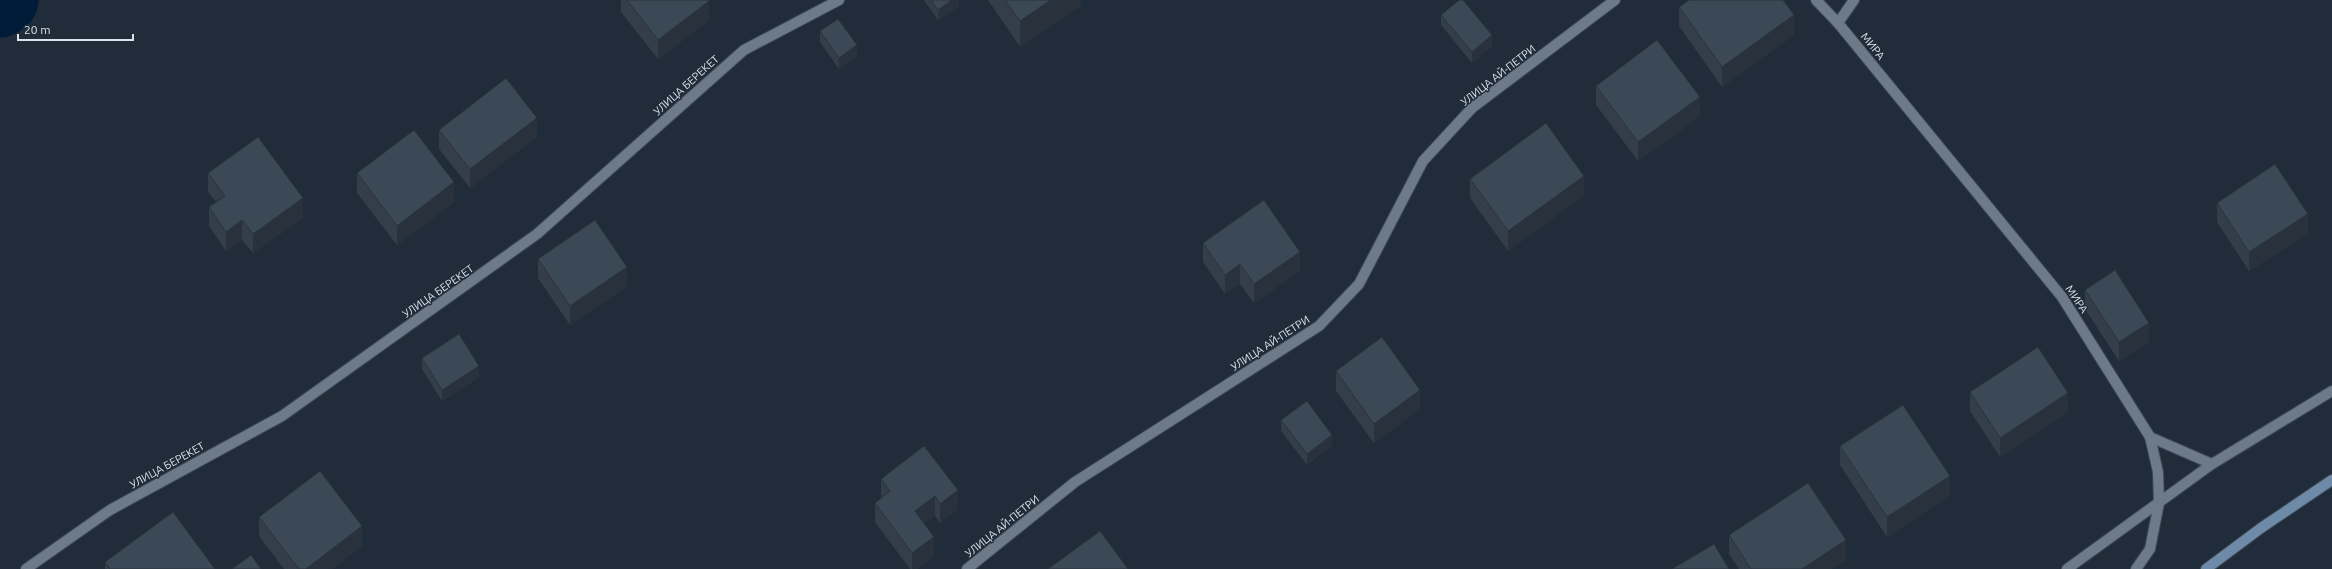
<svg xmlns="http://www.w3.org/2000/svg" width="2332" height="569" viewBox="0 0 2332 569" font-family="Ubuntu,sans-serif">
<rect width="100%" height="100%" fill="#202c39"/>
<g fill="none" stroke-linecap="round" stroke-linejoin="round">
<!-- river -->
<path stroke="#001c39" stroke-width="69" d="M0 3 4 0"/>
<!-- minor casing -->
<g stroke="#3f4a55" stroke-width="12">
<g id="minor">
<path d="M1816 0 1838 23 2062 297 2150 437 2212 464 2332 391"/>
<path d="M1838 23 1854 0"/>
<path d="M26 569 110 510 282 416 537 234 744 50 839 0"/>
<path d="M967 569 1075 482 1319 326 1359 284 1423 161 1472 108 1615 0"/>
<path d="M2067 569 2212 464"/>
<path d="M2136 569 2150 549 2159 503 2158 472 2150 437"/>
</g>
</g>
<!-- secondary casing -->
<g stroke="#3f4a55" stroke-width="12">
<path id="secondary" d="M2206 569 2261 528 2332 480"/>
</g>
<!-- minor -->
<use href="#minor" stroke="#6c7a8a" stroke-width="10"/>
<!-- secondary -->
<use href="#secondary" stroke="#6e8aa9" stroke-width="10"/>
</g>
<!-- wall -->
<g fill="#333e4a">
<path d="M621 0H708L709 20 658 59 621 12Z"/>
<path d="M924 0H959V6L938 20Z"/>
<path d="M988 0H1081V5L1020 47Z"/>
<path d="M1679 7 1794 35 1722 87 1679 26Z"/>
<path d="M1441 15 1492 46 1472 63 1441 25Z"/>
<path d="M820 31 857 56 839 69 820 42Z"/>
<path d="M1596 86 1700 116 1638 161 1596 105Z"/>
<path d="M439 130 537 137 470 188 439 149Z"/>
<path d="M208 173 303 218 253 253 242 240 226 251 209 226V207L216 202 208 192Z"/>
<path d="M357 173 454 202 397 245 357 193Z"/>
<path d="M1470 179 1584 195 1508 251 1470 198Z"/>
<path d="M2217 203 2308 234 2249 271 2217 222Z"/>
<path d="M1203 243 1300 271 1254 303 1240 284 1225 294 1203 262Z"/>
<path d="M538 259 627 286 570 325 538 278Z"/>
<path d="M2085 290 2149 342 2119 361 2085 309Z"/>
<path d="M422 358 479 377 442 401 422 369Z"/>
<path d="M1336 371 1420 409 1374 443 1336 391Z"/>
<path d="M1970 392 2068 412 2000 457 1970 411Z"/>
<path d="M1281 420 1332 445 1307 465 1281 431Z"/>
<path d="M924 446 958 509 940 523 935 516 924 524 934 556 917 569H910L875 522V503L881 498V479Z"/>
<path d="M1840 446 1950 495 1887 537 1840 465Z"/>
<path d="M259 517 362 546 332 569H284L259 536Z"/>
<path d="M1729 535 1846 560 1831 569H1739L1729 554Z"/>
<path d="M105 562 215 569H105Z"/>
</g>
<!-- shaded-wall -->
<g fill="#29323c">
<path d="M952 0H959V6L938 20V10Z"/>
<path d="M1051 0H1081V5L1020 47V21Z"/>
<path d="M709 1V20L658 59V40Z"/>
<path d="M1794 15V35L1722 87V67Z"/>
<path d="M1492 35V46L1472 63V52Z"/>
<path d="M857 45V56L839 69V58Z"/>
<path d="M1700 97V116L1638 161V142Z"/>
<path d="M537 118V137L470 188V169Z"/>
<path d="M1584 176V195L1508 251V231Z"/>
<path d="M454 182V202L397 245V226Z"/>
<path d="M303 198V218L253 253V234Z"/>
<path d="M2308 214V234L2249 271V252Z"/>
<path d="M242 220V240L226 251V232Z"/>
<path d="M1300 252V271L1254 303V284Z"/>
<path d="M1240 264V284L1225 294V275Z"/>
<path d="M627 267V286L570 325V306Z"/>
<path d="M2149 323V342L2119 361V342Z"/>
<path d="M479 366V377L442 401V390Z"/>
<path d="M1420 390V409L1374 443V424Z"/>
<path d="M2068 393V412L2000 457V438Z"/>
<path d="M1332 435V445L1307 465V454Z"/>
<path d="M1950 476V495L1887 537V517Z"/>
<path d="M958 490V509L940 523V504Z"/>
<path d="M935 496V516L915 531V511Z"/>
<path d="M362 526V546L332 569H306Z"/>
<path d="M934 537V556L917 569H912V553Z"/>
<path d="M1846 540V560L1831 569H1802Z"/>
</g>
<!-- building -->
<g fill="#3b4856" stroke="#29323c">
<path d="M627 0H708L709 1 658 40Z"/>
<path d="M931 0H952L938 10Z"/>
<path d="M1005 0H1051L1020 21Z"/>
<path d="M1459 0H1463L1492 35 1472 52 1441 15Z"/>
<path d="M1689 0H1783L1794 15 1722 67 1679 7Z"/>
<path d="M838 19 857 45 839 58 820 31Z"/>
<path d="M1657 40 1700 97 1638 142 1596 86Z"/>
<path d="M506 78 537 118 470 169 439 130Z"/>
<path d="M1546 123 1584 176 1508 231 1470 179Z"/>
<path d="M414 130 454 182 397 226 357 173Z"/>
<path d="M258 137 303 198 253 234 242 220 226 232 209 207 225 196 208 173Z"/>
<path d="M2275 164 2308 214 2249 252 2217 203Z"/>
<path d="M1264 200 1300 252 1254 284 1240 264 1225 275 1203 243Z"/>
<path d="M595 220 627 267 570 306 538 259Z"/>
<path d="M2115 270 2149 323 2119 342 2085 290Z"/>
<path d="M459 334 479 366 442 390 422 358Z"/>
<path d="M1382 337 1420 390 1374 424 1336 371Z"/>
<path d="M2038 347 2068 393 2000 438 1970 392Z"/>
<path d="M1307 401 1332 435 1307 454 1281 420Z"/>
<path d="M1903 405 1950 476 1887 517 1840 446Z"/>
<path d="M924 446 958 490 940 504 935 496 915 511 934 537 912 553 875 503 890 491 881 479Z"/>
<path d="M320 471 362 526 306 569H299L259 517Z"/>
<path d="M1808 483 1846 540 1802 569H1751L1729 535Z"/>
<path d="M173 512 215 569H110L105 562Z"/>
<path d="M1100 531 1128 569H1048Z"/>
<path d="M1714 544 1729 569H1672Z"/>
<path d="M251 555 261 569H232Z"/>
</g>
<g text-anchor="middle" stroke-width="3" stroke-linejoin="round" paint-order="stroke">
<!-- street labels -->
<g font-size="11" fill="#dae2eb" stroke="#202c39">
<text transform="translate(1873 46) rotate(51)" y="4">МИРА</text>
<text transform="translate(1498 75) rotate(-38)" y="4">УЛИЦА АЙ-ПЕТРИ</text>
<text transform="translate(686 85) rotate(-42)" y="4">УЛИЦА БЕРЕКЕТ</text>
<text transform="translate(438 291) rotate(-35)" y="4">УЛИЦА БЕРЕКЕТ</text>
<text transform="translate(2077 299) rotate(56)" y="4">МИРА</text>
<text transform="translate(1270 343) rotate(-33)" y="4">УЛИЦА АЙ-ПЕТРИ</text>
<text transform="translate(167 465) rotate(-29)" y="4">УЛИЦА БЕРЕКЕТ</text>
<text transform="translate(1002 526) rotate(-39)" y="4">УЛИЦА АЙ-ПЕТРИ</text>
</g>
</g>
<!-- scale -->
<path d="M18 34v6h115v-6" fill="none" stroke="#dae2eb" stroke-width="2"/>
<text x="24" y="34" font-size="12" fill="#dae2eb" stroke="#202c39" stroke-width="3" paint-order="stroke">20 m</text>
</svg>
